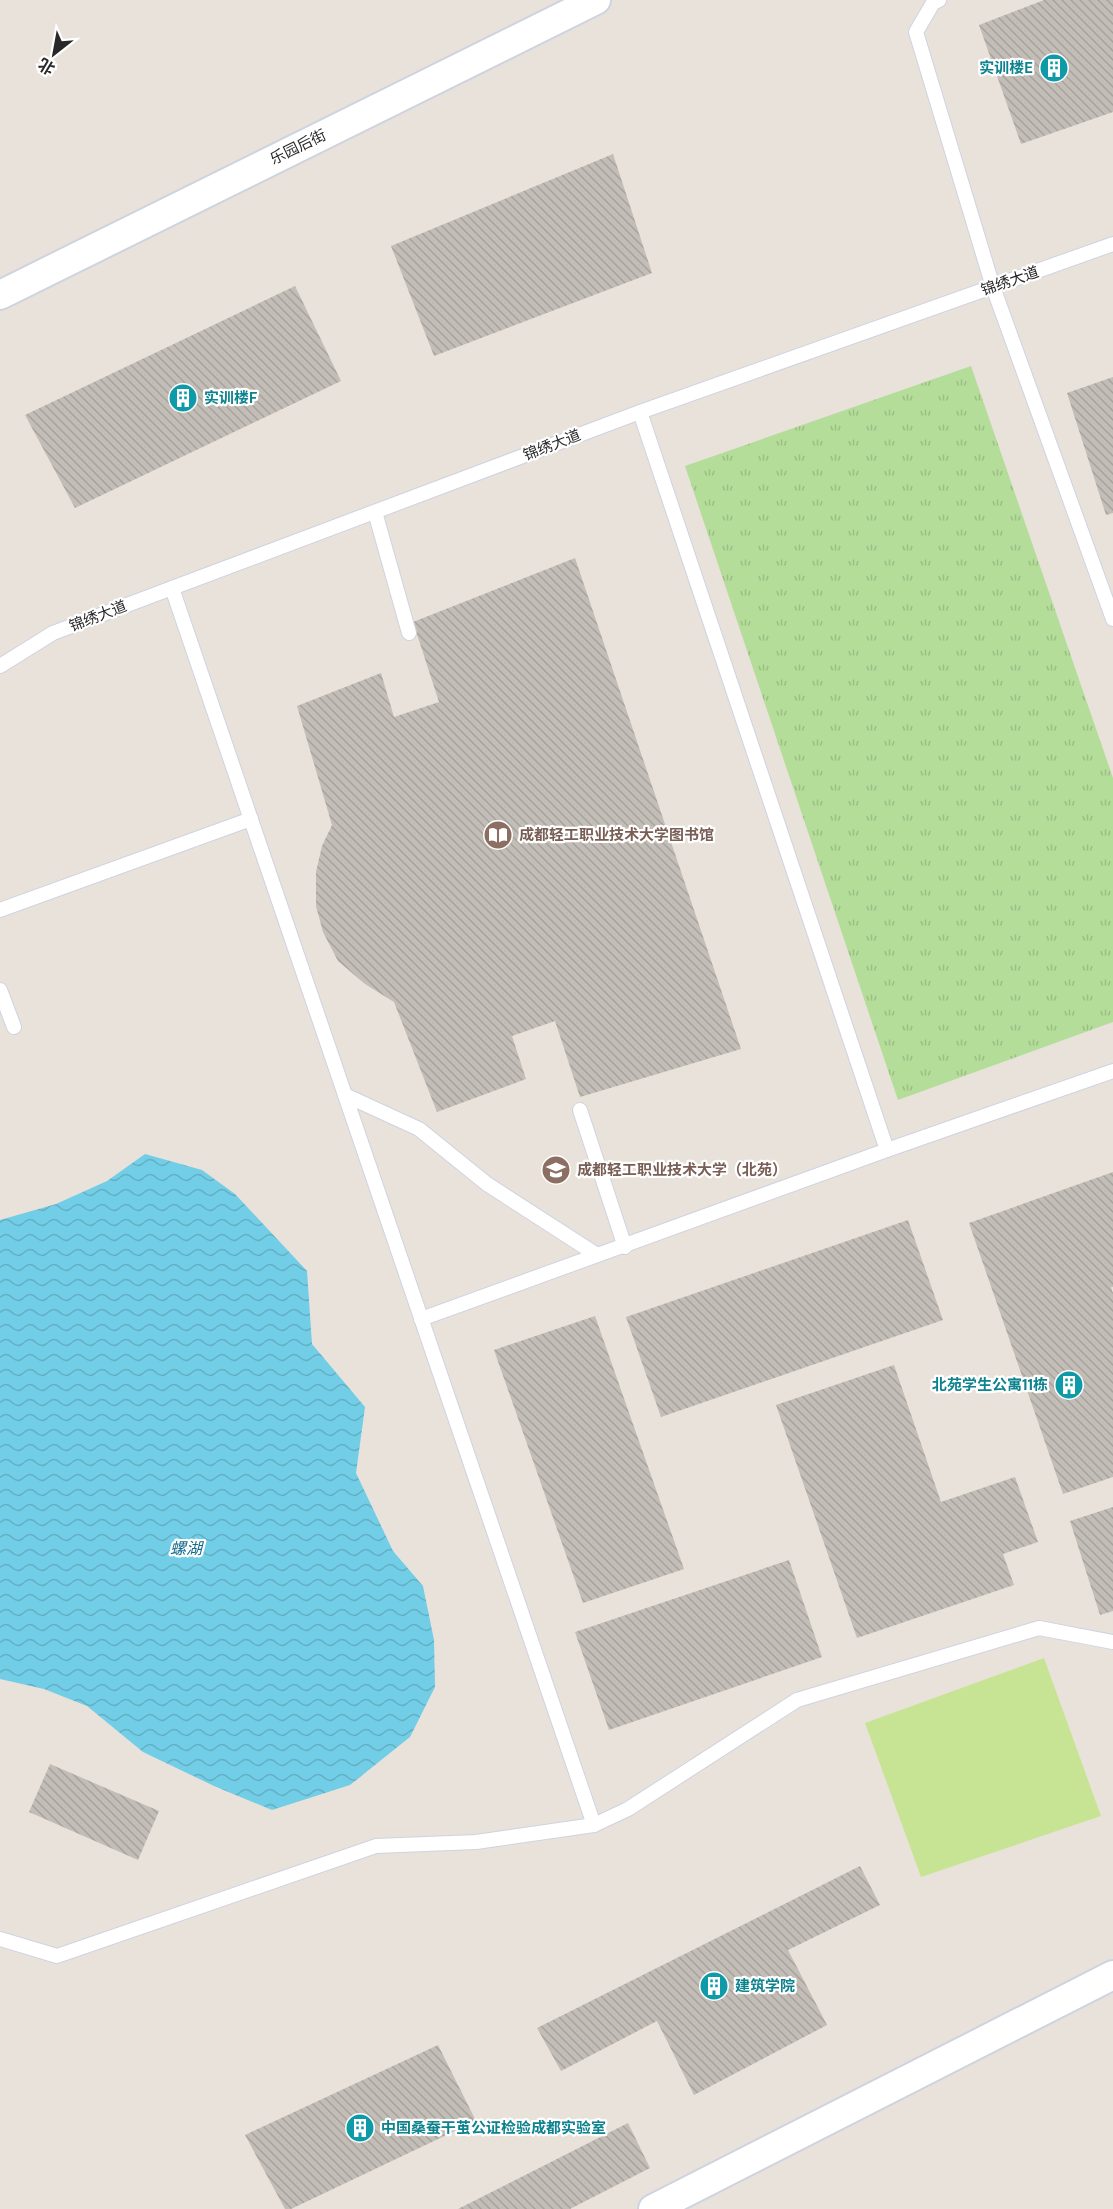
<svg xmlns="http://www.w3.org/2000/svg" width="1113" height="2209" viewBox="0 0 1113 2209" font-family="'DM Sans','Noto Sans SC',sans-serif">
<defs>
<pattern id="grass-tufts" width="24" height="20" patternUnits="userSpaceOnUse" patternTransform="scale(1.5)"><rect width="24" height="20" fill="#b4dd99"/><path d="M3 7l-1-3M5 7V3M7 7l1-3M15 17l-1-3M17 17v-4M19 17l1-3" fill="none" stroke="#9bbe84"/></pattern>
<pattern id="water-waves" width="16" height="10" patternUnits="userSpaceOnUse" patternTransform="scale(1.5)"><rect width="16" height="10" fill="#72cde6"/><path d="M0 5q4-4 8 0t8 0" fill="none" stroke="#63b0c5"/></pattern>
<pattern id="building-back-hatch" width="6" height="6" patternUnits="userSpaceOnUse" patternTransform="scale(1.5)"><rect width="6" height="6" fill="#c2bdb6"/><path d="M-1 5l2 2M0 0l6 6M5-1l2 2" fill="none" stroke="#a7a29c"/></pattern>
</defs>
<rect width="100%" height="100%" fill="#e9e2da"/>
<!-- grass -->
<path fill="url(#grass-tufts)" d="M971 366 1113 778V1022L898 1100 685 466Z"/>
<!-- pitch -->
<path fill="#c7e495" d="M1044 1658 1101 1816 921 1877 865 1723Z"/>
<!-- water -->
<path fill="url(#water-waves)" d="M145 1154 202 1170 235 1194 307 1271 312 1344 365 1407 356 1473 393 1551 423 1586 434 1640 435 1687 410 1737 350 1785 272 1810 214 1786 143 1752 87 1706 44 1689 0 1679V1220L56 1204 107 1181Z"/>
<!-- building -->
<g fill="url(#building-back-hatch)">
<path d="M1044 0H1113V112L1021 144 979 25Z"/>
<path d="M613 154 652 273 434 356 391 246Z"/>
<path d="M295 286 341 381 75 508 25 415Z"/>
<path d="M1113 377V513L1106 515 1067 393Z"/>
<path d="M575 558 741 1049 580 1097 555 1021 512 1036 526 1079 437 1112 394 1002 365 984 338 961 323 932 316 906V872L322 846 332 825 297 706 381 673 394 717 439 702 413 622Z"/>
<path d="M1113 1172V1287H1111L1113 1293V1477L1063 1494 969 1223Z"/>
<path d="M908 1220 943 1320 661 1417 626 1317Z"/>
<path d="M595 1316 684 1569 583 1603 494 1350Z"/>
<path d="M894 1365 941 1502 1015 1477 1038 1542 1003 1554 1014 1585 857 1638 776 1405Z"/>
<path d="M1113 1507V1611L1100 1615 1070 1521Z"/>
<path d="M789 1560 822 1657 609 1730 575 1632Z"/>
<path d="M50 1764 159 1811 138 1860 29 1812Z"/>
<path d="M860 1866 880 1905 788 1950 827 2025 694 2095 657 2021 561 2071 537 2028Z"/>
<path d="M438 2045 476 2121 291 2209H285L245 2135Z"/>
<path d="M628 2123 650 2168 570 2209H458Z"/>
</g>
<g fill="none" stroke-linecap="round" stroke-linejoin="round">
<!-- service casing -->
<g stroke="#cfd3e0" stroke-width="16">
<g id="service">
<path d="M939 0 933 3 916 32 993 287 1113 619"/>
<path d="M640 412 887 1150"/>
<path d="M375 512 409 633"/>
<path d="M172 588 594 1825"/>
<path d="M0 666 53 633 172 588 640 412 1113 244"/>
<path d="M0 910 251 819"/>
<path d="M0 990 14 1027"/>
<path d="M345 1095 419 1129 487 1184 597 1255"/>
<path d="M580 1110 625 1247"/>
<path d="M421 1319 887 1150 1113 1071"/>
<path d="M0 1939 57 1956 376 1846 476 1842 594 1825 628 1809 797 1700 1039 1628 1113 1642"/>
</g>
</g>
<!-- minor casing -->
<g stroke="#cfd3e0" stroke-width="32">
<g id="minor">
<path d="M0 295 596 0"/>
<path d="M653 2209 1113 1975"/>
</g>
</g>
<!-- service -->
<use href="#service" stroke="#fff" stroke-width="14"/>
<!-- minor -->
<use href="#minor" stroke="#fff" stroke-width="28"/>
</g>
<!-- icons -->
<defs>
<g id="building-disc" transform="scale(1.5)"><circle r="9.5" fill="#0f9aa8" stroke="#fff"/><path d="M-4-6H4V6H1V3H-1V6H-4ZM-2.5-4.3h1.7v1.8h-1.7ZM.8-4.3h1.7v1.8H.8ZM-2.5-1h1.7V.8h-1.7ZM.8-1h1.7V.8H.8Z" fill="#fff"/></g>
<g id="library-disc" transform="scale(1.5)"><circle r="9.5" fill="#8d6e63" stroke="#fff"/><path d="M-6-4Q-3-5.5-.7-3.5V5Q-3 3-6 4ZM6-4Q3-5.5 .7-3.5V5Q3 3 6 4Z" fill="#fff"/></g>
<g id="university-disc" transform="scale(1.5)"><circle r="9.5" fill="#8d6e63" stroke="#fff"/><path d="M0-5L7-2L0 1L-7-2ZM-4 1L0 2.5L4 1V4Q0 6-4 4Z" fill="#fff"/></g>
</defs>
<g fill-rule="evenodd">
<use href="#building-disc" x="1054" y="68"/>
<use href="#building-disc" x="183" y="398"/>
<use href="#library-disc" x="498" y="835"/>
<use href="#university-disc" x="556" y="1170"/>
<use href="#building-disc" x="1069" y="1385"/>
<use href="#building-disc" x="714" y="1986"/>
<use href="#building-disc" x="360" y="2128"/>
</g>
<g text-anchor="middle" stroke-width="4.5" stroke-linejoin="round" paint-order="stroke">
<!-- culture labels -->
<g font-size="15" font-weight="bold" fill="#0d838f" stroke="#fff" text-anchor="start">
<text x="1033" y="73" text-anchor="end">实训楼E</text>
<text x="204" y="403">实训楼F</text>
<text x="1048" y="1390" text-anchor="end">北苑学生公寓11栋</text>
<text x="735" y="1991">建筑学院</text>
<text x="381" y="2133">中国桑蚕干茧公证检验成都实验室</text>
</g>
<!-- street labels -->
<g font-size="15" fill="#282828" stroke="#fff">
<text transform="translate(298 147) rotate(-26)" y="5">乐园后街</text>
<text transform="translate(1010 281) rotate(-19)" y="5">锦绣大道</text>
<text transform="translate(552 445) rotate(-21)" y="5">锦绣大道</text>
<text transform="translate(98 616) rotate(-21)" y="5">锦绣大道</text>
</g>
<!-- education labels -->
<g font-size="15" font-weight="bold" fill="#785e54" stroke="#fff" text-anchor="start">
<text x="519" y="840">成都轻工职业技术大学图书馆</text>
<text x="577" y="1175">成都轻工职业技术大学（北苑）</text>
</g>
<!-- water labels -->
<g font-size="16" font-style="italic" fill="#156b8e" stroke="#fff">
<text x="186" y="1554">螺湖</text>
</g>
</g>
<!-- north arrow -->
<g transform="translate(54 54) rotate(211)" stroke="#ffffff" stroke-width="4.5" paint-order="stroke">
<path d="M0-4.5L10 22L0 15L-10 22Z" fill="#282828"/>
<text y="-9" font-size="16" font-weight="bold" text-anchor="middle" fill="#282828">北</text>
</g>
</svg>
